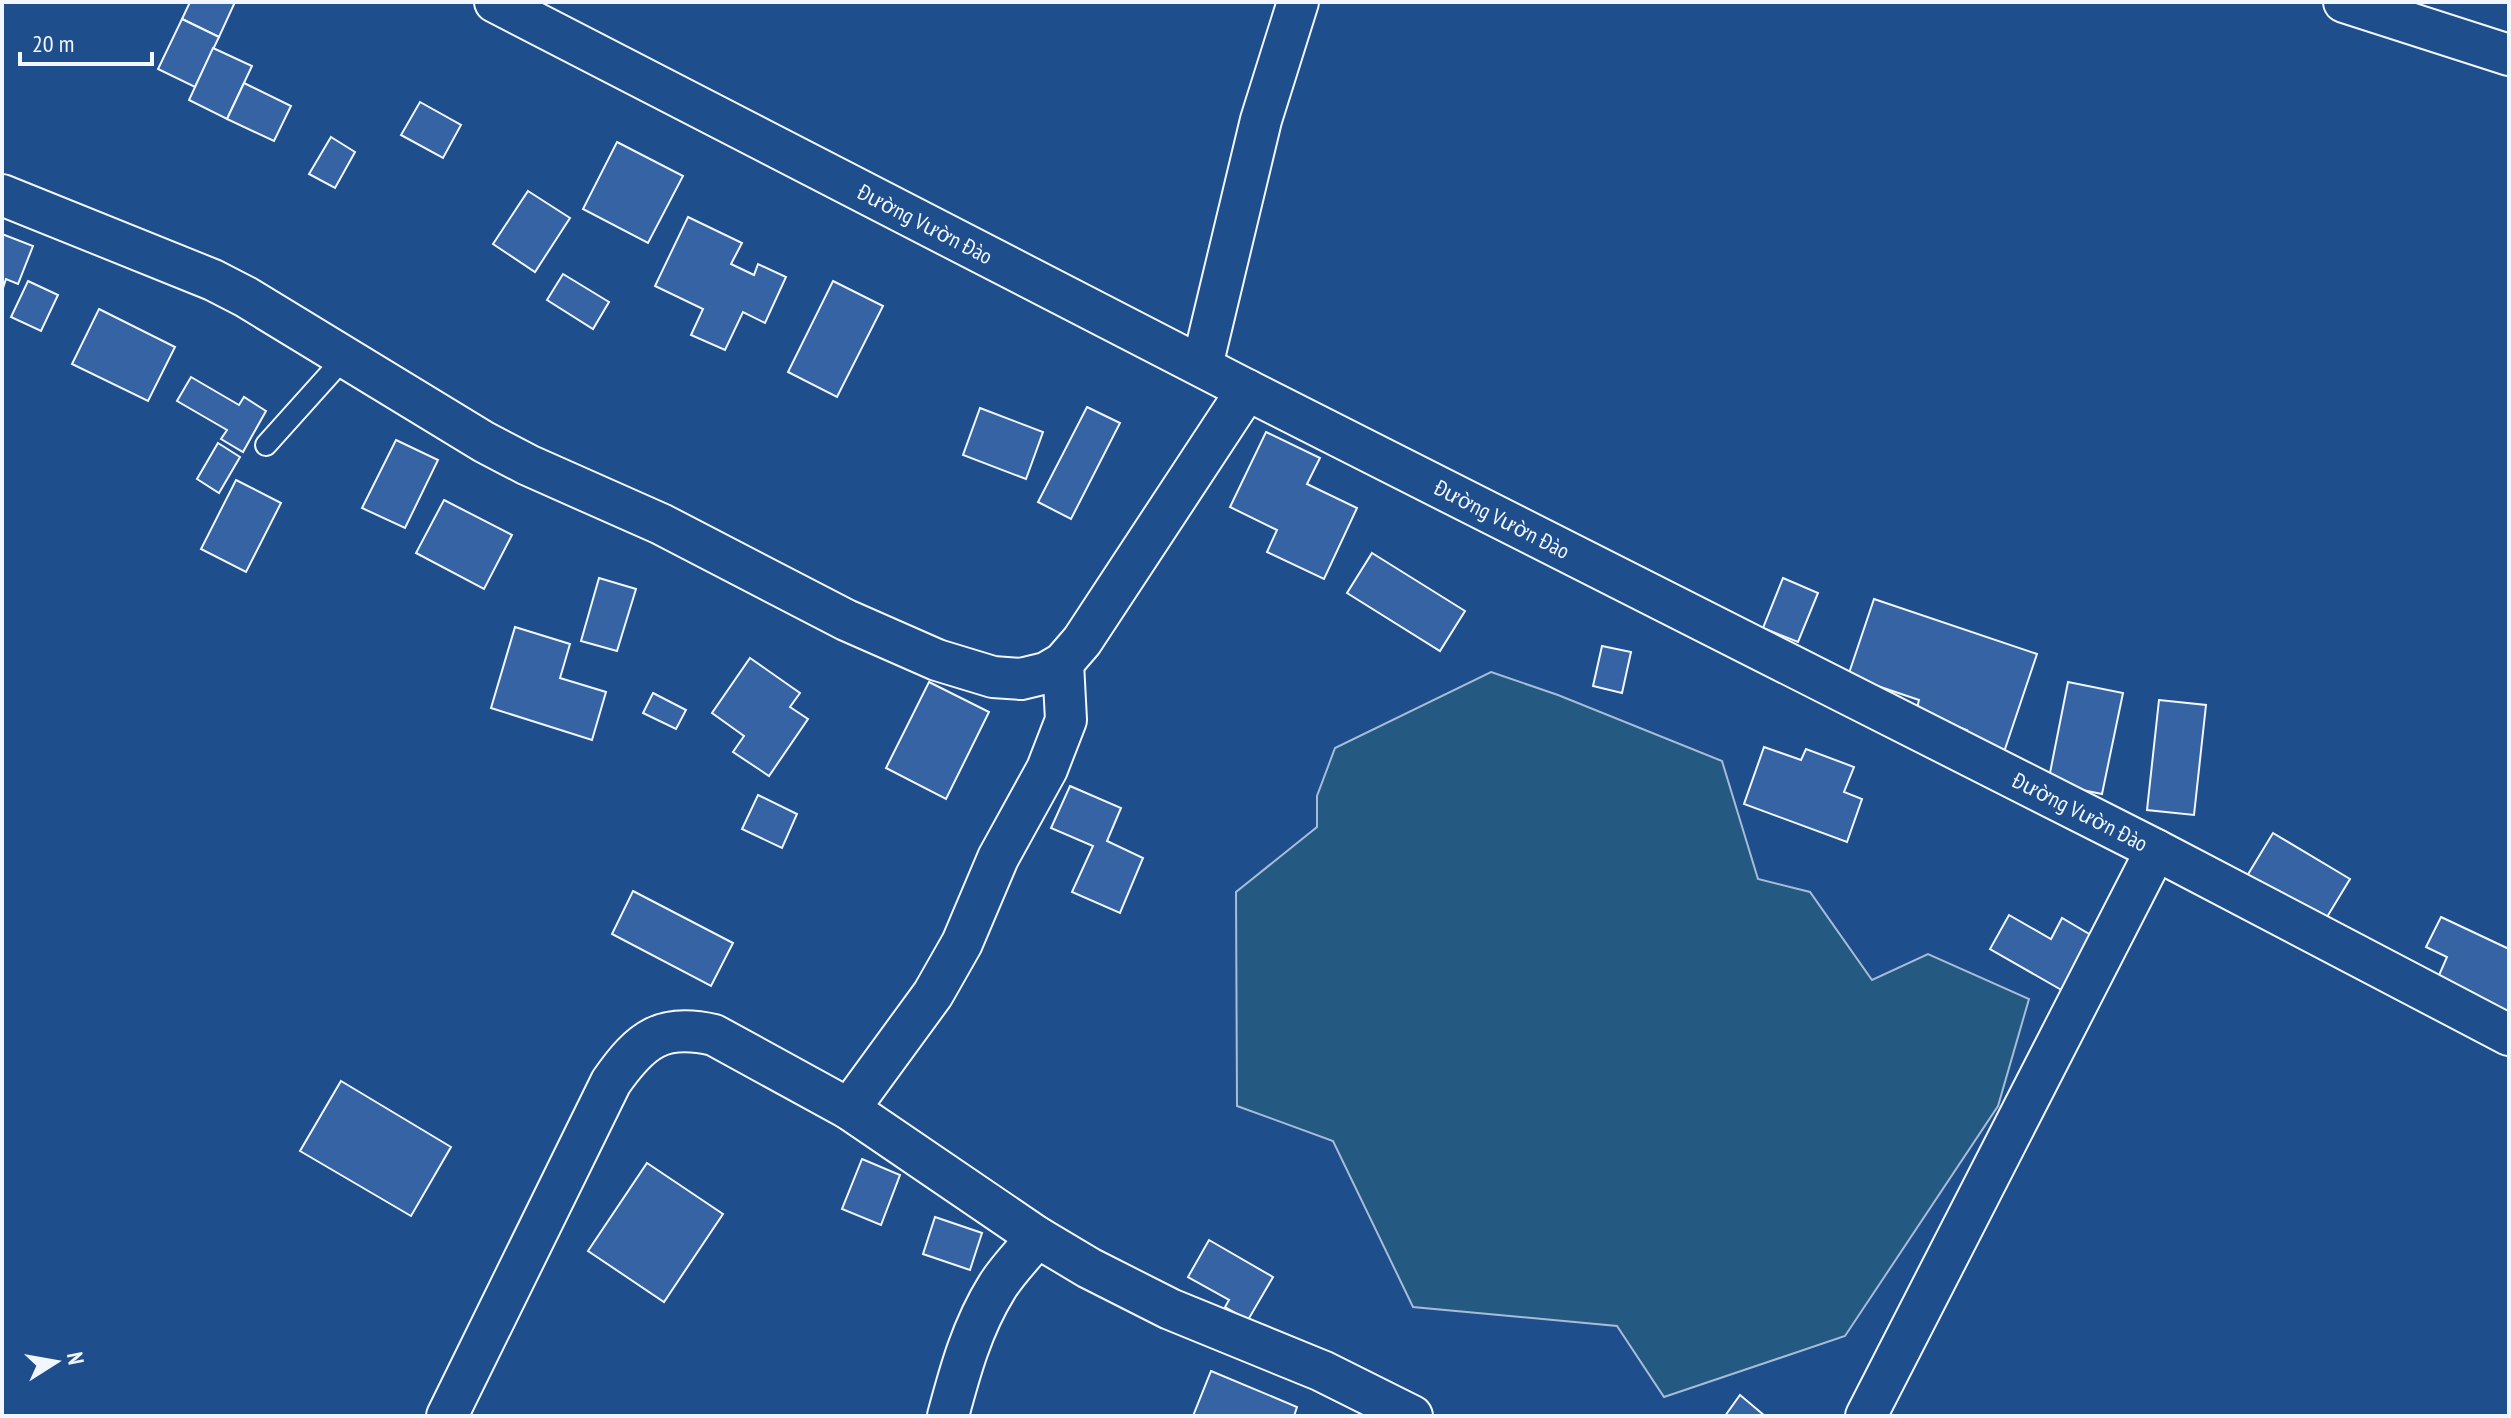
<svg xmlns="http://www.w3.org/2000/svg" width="2511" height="1418" viewBox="0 0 2511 1418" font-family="'PT Sans Narrow',sans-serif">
<rect width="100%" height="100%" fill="#1f4e8c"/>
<!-- green -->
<path fill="#245a82" stroke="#a8bbd7" stroke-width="2" d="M1491 672 1558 695 1722 761 1758 879 1810 892 1872 980 1928 954 2029 999 1998 1106 1845 1336 1664 1397 1617 1326 1413 1307 1333 1141 1237 1106 1236 892 1317 827V796L1335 748Z"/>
<!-- building -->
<g fill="#3563a3" stroke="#f2f6ff" stroke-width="2">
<path d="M190 2H235L219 37 182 19Z"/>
<path d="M182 19 219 37 195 87 158 69Z"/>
<path d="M213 48 252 66 227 119 189 100Z"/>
<path d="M244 83 291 106 274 141 227 119Z"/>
<path d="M420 102 461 125 443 158 401 135Z"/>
<path d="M331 137 355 152 335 188 309 174Z"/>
<path d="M617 142 683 176 648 243 583 209Z"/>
<path d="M528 191 570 218 535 272 493 244Z"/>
<path d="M688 217 742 243 731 264 754 275 758 264 786 277 765 323 743 312 725 350 691 335 703 309 655 286Z"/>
<path d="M2 234 33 246 18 284 6 279 2 291Z"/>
<path d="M563 274 609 302 593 329 547 300Z"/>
<path d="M28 281 58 295 41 331 11 317Z"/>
<path d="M833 281 883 306 837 397 788 372Z"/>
<path d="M99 309 175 347 148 401 72 364Z"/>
<path d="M191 377 239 405 244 397 266 411 243 452 221 439 227 430 177 401Z"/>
<path d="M1087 407 1120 423 1071 519 1038 502Z"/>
<path d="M980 408 1043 432 1026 479 963 455Z"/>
<path d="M1266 432 1320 458 1307 484 1357 508 1324 579 1267 552 1277 530 1230 507Z"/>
<path d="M396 440 438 460 405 528 362 508Z"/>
<path d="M218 443 240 457 219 493 197 479Z"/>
<path d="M236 480 281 503 246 572 201 549Z"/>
<path d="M444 500 512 535 484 589 416 553Z"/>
<path d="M1372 553 1465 611 1440 651 1347 593Z"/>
<path d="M599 578 636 589 617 651 581 641Z"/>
<path d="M1783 578 1818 593 1798 642 1763 628Z"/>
<path d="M1874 599 2037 654 2004 752 1964 739 1967 730 1916 712 1919 700 1848 676Z"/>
<path d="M515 627 570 644 560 678 606 692 592 740 491 708Z"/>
<path d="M1602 646 1631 652 1622 693 1593 686Z"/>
<path d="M750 658 800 693 790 707 808 719 769 776 733 752 744 736 712 713Z"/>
<path d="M929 682 989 712 946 799 886 768Z"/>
<path d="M2068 682 2123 693 2102 794 2048 783Z"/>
<path d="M653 693 686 710 676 729 643 713Z"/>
<path d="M2159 700 2206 705 2194 815 2147 810Z"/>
<path d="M1764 747 1801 760 1806 749 1854 767 1844 792 1862 799 1847 842 1744 804Z"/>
<path d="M1070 786 1121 808 1107 841 1143 858 1120 913 1072 892 1093 846 1051 828Z"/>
<path d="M758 795 797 814 782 848 742 829Z"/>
<path d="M2273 833 2350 879 2324 922 2247 876Z"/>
<path d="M633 891 733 943 711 986 612 934Z"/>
<path d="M2009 915 2051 939 2062 918 2096 938 2065 992 1990 949Z"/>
<path d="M2441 917 2509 949V1016L2436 982 2447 957 2426 947Z"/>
<path d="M341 1081 451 1147 411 1216 300 1151Z"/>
<path d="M862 1159 900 1175 881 1225 842 1209Z"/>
<path d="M647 1163 723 1214 664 1302 588 1251Z"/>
<path d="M935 1217 982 1233 970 1270 923 1254Z"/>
<path d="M1209 1240 1273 1277 1248 1320 1225 1307 1229 1300 1188 1277Z"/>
<path d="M1211 1371 1297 1407 1294 1416H1193Z"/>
<path d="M1740 1395 1765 1416H1725Z"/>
</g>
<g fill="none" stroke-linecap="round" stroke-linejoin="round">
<!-- service casing -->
<g stroke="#f2f6ff" stroke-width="24">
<path id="service" d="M266 445 345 357"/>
</g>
<!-- minor casing -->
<g stroke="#f2f6ff" stroke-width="44">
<g id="minor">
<path id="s1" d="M495 2 1247 390 2156 850 2509 1035"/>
<path d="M2344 2 2509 55"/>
<path d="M2 195 213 280 246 297 484 442 528 465 661 524 846 620 937 660 993 677 1021 679 1046 673 1063 663 1082 641 1247 390"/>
<path d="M1202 366 1261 120 1298 2"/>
<path d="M849 1109 933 994 962 943 998 858 1047 769 1066 720 1063 663"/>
<path d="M447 1416 611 1082C641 1039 662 1023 714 1035L849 1109 1037 1237 1089 1268 1170 1309 1322 1371 1412 1416"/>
<path d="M948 1416C960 1371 972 1327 997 1287 1008 1269 1024 1254 1037 1237"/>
<path d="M1866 1416 2156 850"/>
</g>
</g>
<!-- service -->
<use href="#service" stroke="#1f4e8c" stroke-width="20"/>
<!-- minor -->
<use href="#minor" stroke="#1f4e8c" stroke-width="40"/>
</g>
<g text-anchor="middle" stroke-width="6" stroke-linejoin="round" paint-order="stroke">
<!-- street labels -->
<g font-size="22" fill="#f2f6ff" stroke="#1f4e8c">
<text dy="8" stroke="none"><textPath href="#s1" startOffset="484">Đường Vườn Đào</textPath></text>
<text dy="8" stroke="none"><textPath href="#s1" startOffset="1132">Đường Vườn Đào</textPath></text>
<text dy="8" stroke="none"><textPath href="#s1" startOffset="1780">Đường Vườn Đào</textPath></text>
</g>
</g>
<!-- border -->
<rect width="2511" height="1418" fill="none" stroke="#f2f6ff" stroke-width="8"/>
<!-- north arrow -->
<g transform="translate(56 1362) rotate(79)" stroke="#1f4e8c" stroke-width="6" paint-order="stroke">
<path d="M0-6L14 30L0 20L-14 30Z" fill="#f2f6ff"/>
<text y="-12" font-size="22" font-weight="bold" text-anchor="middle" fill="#f2f6ff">N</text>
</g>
<!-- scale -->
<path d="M20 52v12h132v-12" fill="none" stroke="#f2f6ff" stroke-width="4"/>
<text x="32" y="52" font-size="24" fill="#f2f6ff" stroke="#1f4e8c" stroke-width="6" paint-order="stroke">20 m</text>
</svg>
